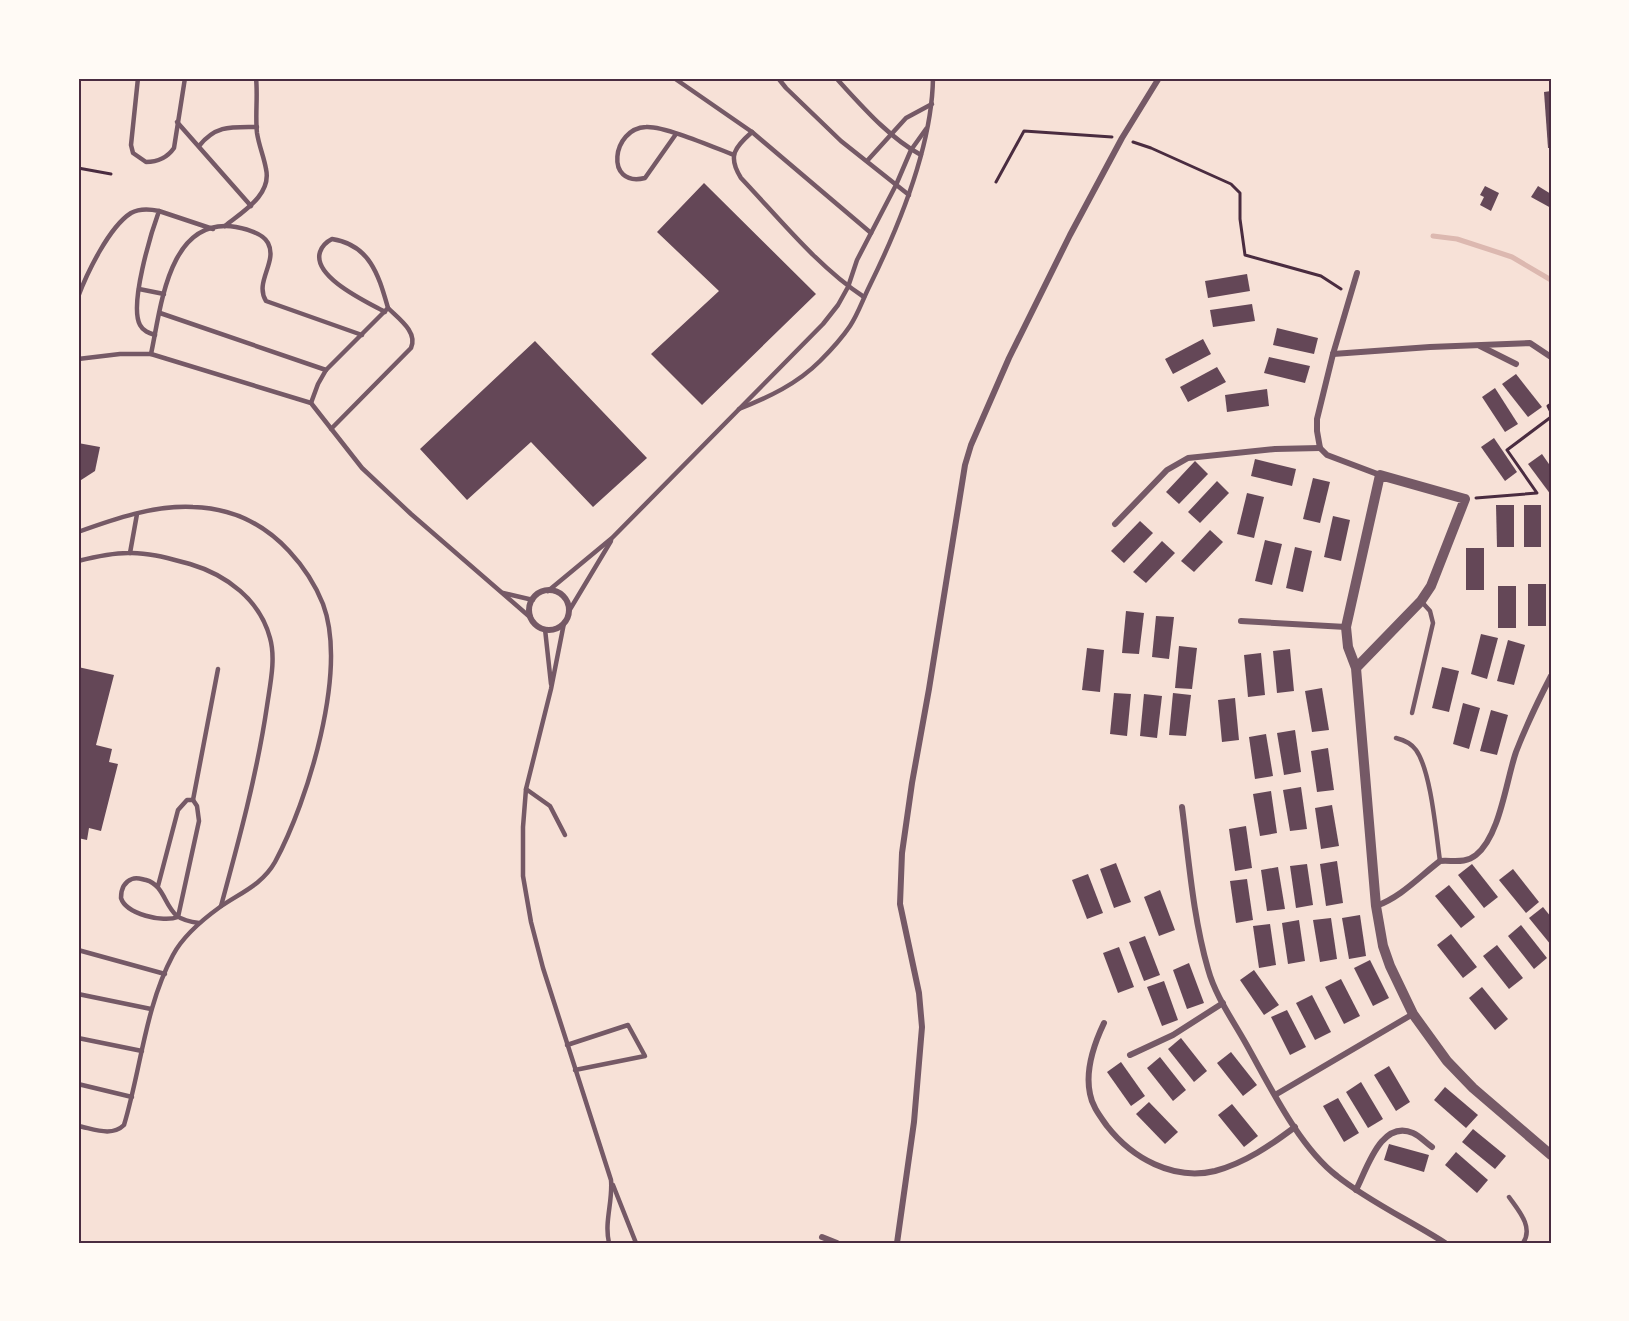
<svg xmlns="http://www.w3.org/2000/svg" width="1629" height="1321" viewBox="0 0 1629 1321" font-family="'Alegreya Sans',sans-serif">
<rect width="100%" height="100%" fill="#f7e1d7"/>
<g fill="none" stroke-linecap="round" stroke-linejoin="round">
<!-- stream -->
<path stroke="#dcb8b0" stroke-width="5" d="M1433 236 1457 239 1512 257 1551 280"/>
</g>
<!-- building -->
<g fill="#644757">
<path d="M1551 91V148H1548L1544 92Z"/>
<path d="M704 183 816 294 702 405 651 354 719 291 657 232Z"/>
<path d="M1485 186 1499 193 1491 211 1480 205 1484 197 1480 195Z"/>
<path d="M1538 186 1551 194V208L1531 197Z"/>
<path d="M1247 274 1250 291 1208 298 1205 281Z"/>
<path d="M1252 304 1255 321 1213 327 1210 310Z"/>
<path d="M1277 328 1318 338 1314 354 1273 345Z"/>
<path d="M1203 339 1211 354 1173 374 1165 359Z"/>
<path d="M535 341 647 458 593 507 531 442 467 500 420 449Z"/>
<path d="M1269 357 1310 366 1305 383 1264 373Z"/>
<path d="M1217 367 1226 382 1188 402 1180 387Z"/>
<path d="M1516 374 1542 407 1528 417 1502 384Z"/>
<path d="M1495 388 1518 424 1505 432 1482 397Z"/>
<path d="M1267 389 1269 406 1227 412 1225 395Z"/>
<path d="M1494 438 1517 472 1505 481 1481 447Z"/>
<path d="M78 443 100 447 95 471 78 482Z"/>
<path d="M1542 454 1551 467V495L1528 464Z"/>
<path d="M1255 459 1296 469 1292 486 1251 476Z"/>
<path d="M1195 461 1208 474 1179 504 1166 492Z"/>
<path d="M1313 478 1330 482 1320 523 1303 519Z"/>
<path d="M1217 481 1229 493 1200 523 1188 512Z"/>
<path d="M1247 493 1264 497 1254 538 1237 534Z"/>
<path d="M1496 505H1514V547H1497Z"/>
<rect x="1524" y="505" width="17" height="42"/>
<path d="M1333 516 1350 520 1341 561 1324 557Z"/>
<path d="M1140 521 1153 533 1124 563 1111 551Z"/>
<path d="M1210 530 1223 542 1194 572 1181 561Z"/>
<path d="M1265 540 1282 544 1272 585 1255 581Z"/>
<path d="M1162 541 1175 553 1146 583 1133 572Z"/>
<path d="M1295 547 1312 551 1303 592 1286 588Z"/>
<rect x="1466" y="548" width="18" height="42"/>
<rect x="1528" y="584" width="18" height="42"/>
<rect x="1498" y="586" width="18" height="42"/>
<path d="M1126 611 1144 613 1139 654 1122 653Z"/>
<path d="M1156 616 1174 617 1169 659 1152 657Z"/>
<path d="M1481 634 1498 638 1487 679 1471 674Z"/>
<path d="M1508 640 1525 645 1514 685 1497 681Z"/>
<path d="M1179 646 1197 648 1192 689 1175 688Z"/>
<path d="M1087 648 1104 650 1100 692 1082 690Z"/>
<path d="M1290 649 1294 691 1277 693 1273 651Z"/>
<path d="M1261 653 1265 695 1248 697 1244 655Z"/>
<path d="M78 667 114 675 96 745 112 749 109 762 118 764 101 831 89 828 87 840 78 838Z"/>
<path d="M1442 667 1459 671 1449 712 1432 708Z"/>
<path d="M1322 688 1329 730 1312 732 1305 691Z"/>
<path d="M1114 693 1131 694 1127 736 1110 734Z"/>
<path d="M1173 693 1191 695 1186 736 1169 735Z"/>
<path d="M1144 694 1162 696 1157 738 1140 736Z"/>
<path d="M1235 698 1239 740 1222 742 1218 700Z"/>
<path d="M1463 703 1480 708 1469 749 1453 744Z"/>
<path d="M1491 710 1508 715 1497 755 1480 751Z"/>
<path d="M1295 730 1301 772 1284 775 1277 733Z"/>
<path d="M1266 734 1273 776 1255 779 1249 737Z"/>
<path d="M1328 748 1334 790 1317 792 1311 751Z"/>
<path d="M1301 787 1307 829 1290 831 1283 790Z"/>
<path d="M1271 791 1277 833 1260 836 1253 794Z"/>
<path d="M1332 805 1339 846 1321 849 1315 808Z"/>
<path d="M1246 826 1252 868 1235 871 1229 829Z"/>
<path d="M1337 861 1343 903 1326 906 1320 864Z"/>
<path d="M1116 863 1131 902 1114 908 1100 869Z"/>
<path d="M1307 864 1313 905 1296 908 1290 866Z"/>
<path d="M1472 864 1498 897 1484 908 1458 875Z"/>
<path d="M1278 867 1285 909 1267 911 1261 870Z"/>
<path d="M1513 869 1539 902 1526 913 1499 880Z"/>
<path d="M1088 874 1103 913 1087 919 1072 880Z"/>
<path d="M1247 879 1253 920 1236 923 1230 881Z"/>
<path d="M1449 885 1475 917 1461 928 1435 896Z"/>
<path d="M1160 890 1175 930 1159 936 1144 897Z"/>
<path d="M1543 907 1551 917V945L1529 918Z"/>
<path d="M1360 915 1366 956 1349 959 1342 918Z"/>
<path d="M1331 918 1337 959 1320 962 1313 920Z"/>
<path d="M1299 920 1305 961 1288 964 1282 923Z"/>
<path d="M1270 924 1276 965 1259 968 1253 926Z"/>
<path d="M1521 925 1547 958 1534 969 1508 936Z"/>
<path d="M1451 934 1477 967 1463 978 1437 945Z"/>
<path d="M1145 936 1160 975 1144 981 1129 942Z"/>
<path d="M1497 945 1523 978 1509 989 1483 956Z"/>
<path d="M1119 947 1134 987 1118 993 1103 953Z"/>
<path d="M1370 960 1389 998 1373 1006 1354 968Z"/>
<path d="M1189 963 1204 1003 1187 1009 1173 970Z"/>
<path d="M1254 970 1279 1005 1264 1015 1240 980Z"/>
<path d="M1341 979 1360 1016 1344 1024 1325 987Z"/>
<path d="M1164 981 1178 1020 1162 1026 1147 987Z"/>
<path d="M1482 987 1508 1019 1495 1030 1469 998Z"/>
<path d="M1312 995 1331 1032 1315 1040 1296 1003Z"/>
<path d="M1287 1010 1306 1047 1290 1055 1271 1017Z"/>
<path d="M1181 1038 1207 1071 1194 1082 1168 1049Z"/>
<path d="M1231 1052 1257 1085 1243 1096 1217 1063Z"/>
<path d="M1160 1057 1186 1090 1173 1101 1147 1068Z"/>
<path d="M1121 1062 1145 1096 1131 1106 1107 1072Z"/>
<path d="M1389 1066 1410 1102 1396 1111 1374 1075Z"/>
<path d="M1361 1082 1383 1119 1368 1128 1346 1092Z"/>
<path d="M1445 1087 1478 1115 1466 1128 1434 1100Z"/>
<path d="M1338 1098 1359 1133 1344 1142 1323 1106Z"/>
<path d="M1149 1102 1178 1132 1165 1144 1136 1114Z"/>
<path d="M1232 1104 1258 1136 1244 1147 1218 1115Z"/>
<path d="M1473 1129 1506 1156 1495 1169 1462 1142Z"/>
<path d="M1389 1144 1429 1155 1424 1172 1384 1160Z"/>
<path d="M1456 1152 1488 1180 1477 1193 1445 1165Z"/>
</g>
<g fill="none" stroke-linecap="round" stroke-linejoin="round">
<!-- path -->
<g stroke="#4a2c40" stroke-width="3">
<path d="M1133 142 1151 148 1231 184 1240 193V219L1245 255 1321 276 1341 289"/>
<path d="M78 168 111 174"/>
<path d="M996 182 1024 131 1112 137"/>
<path d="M1551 404 1548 406 1551 412"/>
<path d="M1476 498 1537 493 1507 450 1551 417"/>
</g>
<!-- service -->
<g stroke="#755966" stroke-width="4.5">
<path d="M138 78 131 145 133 153 146 162C158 162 167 158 174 148L185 78"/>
<path d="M674 78 752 132 871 233"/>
<path d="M778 78 786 88 841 141 909 195"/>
<path d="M836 78C861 105 888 137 921 155"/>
<path d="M177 122 251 206"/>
<path d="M752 132C735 147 727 156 741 178 778 217 819 268 864 297"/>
<path d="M676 134 645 178C604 188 612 128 646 127 665 126 713 147 734 155"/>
<path d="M199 146C216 125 231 127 257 127"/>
<path d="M867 161 906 118 932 104"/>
<path d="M159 211 213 229"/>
<path d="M225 226C242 212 272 195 266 169 264 157 259 146 257 133 255 115 258 96 256 78"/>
<path d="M139 289 164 294"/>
<path d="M78 297C87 273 109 227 131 213 140 208 150 209 159 211 151 233 129 305 140 325 143 331 149 333 155 335"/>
<path d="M385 312C367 302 312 277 320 252 322 246 326 242 332 239 371 245 379 277 388 308"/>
<path d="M160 313 326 370"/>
<path d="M151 354C161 308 168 216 236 227 246 229 263 233 268 243 278 262 254 282 266 301L362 335"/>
<path d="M78 359 120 354H151L311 403 362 468 411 514 531 618"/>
<path d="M311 403 318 384 326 370 388 308C399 319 418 332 411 348L331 429"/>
<path d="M739 409C769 397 797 384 820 361 830 351 842 338 850 326 858 314 863 299 870 285 900 224 932 147 933 78"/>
<path d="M78 532C114 519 154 505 193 507 230 508 263 523 289 551 303 566 315 584 323 604 348 671 308 801 275 862 262 885 240 893 220 907 202 920 183 936 173 955 145 1007 141 1069 124 1125 112 1137 94 1129 78 1126"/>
<path d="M130 553 137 514"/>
<path d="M78 561C94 557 111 553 128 553 148 552 171 559 190 564 227 575 260 600 270 638 276 659 270 685 267 706 257 774 239 840 221 906"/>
<path d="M548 591 612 538 823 324 838 305 848 287 857 260 896 185 911 150 926 129"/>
<path d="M503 593 533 600"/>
<path d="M569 611 611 541"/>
<path d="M564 623 551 689 526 789 523 827V876L531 922 543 968 611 1180C613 1201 604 1222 609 1243"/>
<path d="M545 629 551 684"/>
<path d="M1412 713 1433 623 1430 611 1421 601"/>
<path d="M1396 738C1404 740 1411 743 1416 750 1431 771 1436 833 1440 861"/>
<path d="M526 789 550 806 565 835"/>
<path d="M193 800 218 669"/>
<path d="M158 886 178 810 187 800H193L197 806 199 821 178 917C163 923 126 914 121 898 121 890 124 882 132 879 137 877 141 879 146 880 164 885 164 905 177 916 184 921 191 922 199 923"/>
<path d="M78 950 165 974"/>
<path d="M78 994 151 1009"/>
<path d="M78 1038 142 1051"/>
<path d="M567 1045 628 1025 645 1056 575 1070"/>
<path d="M78 1084 132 1097"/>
<path d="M613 1185 636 1243"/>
<path d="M1509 1197C1518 1210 1534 1227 1523 1243"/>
</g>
<!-- minor -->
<g stroke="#755966" stroke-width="6">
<path d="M1357 273 1333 354 1317 419V431L1320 448 1327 455 1380 475"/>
<path d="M1480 346 1516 364"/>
<path d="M1333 354 1430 347 1530 343 1551 357"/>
<path d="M1115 524 1167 470 1188 458 1275 449 1320 448"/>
<circle cx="549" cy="610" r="20"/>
<path d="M1241 621 1346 627"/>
<path d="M1182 807C1189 861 1193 917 1208 969 1215 995 1232 1019 1245 1042 1269 1084 1298 1146 1337 1176 1368 1201 1411 1221 1445 1243"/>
<path d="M1376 906C1401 897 1419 877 1440 861 1453 860 1465 864 1476 855 1500 836 1506 781 1516 752 1526 726 1538 701 1551 676"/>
<path d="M1104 1023C1094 1044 1085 1071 1090 1094 1092 1106 1100 1116 1107 1126 1132 1158 1173 1181 1215 1171 1245 1163 1271 1145 1295 1127"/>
<path d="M1130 1055 1173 1035 1223 1003"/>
<path d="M1275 1095 1413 1014"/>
<path d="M1356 1190C1367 1169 1381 1119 1413 1133 1420 1136 1426 1143 1432 1147"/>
<path d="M822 1237 837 1243"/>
<path d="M897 1243 914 1122 922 1027 919 993 900 904 902 853 912 783 929 689 965 465 971 445 1009 358 1070 235 1122 138 1159 78"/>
</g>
<!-- tertiary -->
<path stroke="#755966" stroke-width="10" d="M1356 668 1421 601 1431 586 1465 499 1380 475 1346 627 1348 647 1356 668 1376 906 1383 946 1390 966 1413 1014 1447 1061 1473 1088 1551 1155"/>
</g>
<!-- border -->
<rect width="1629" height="1321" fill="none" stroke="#fffaf5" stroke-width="159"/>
<rect x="80" y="80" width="1470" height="1162" fill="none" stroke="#4a2c40" stroke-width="2"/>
</svg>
